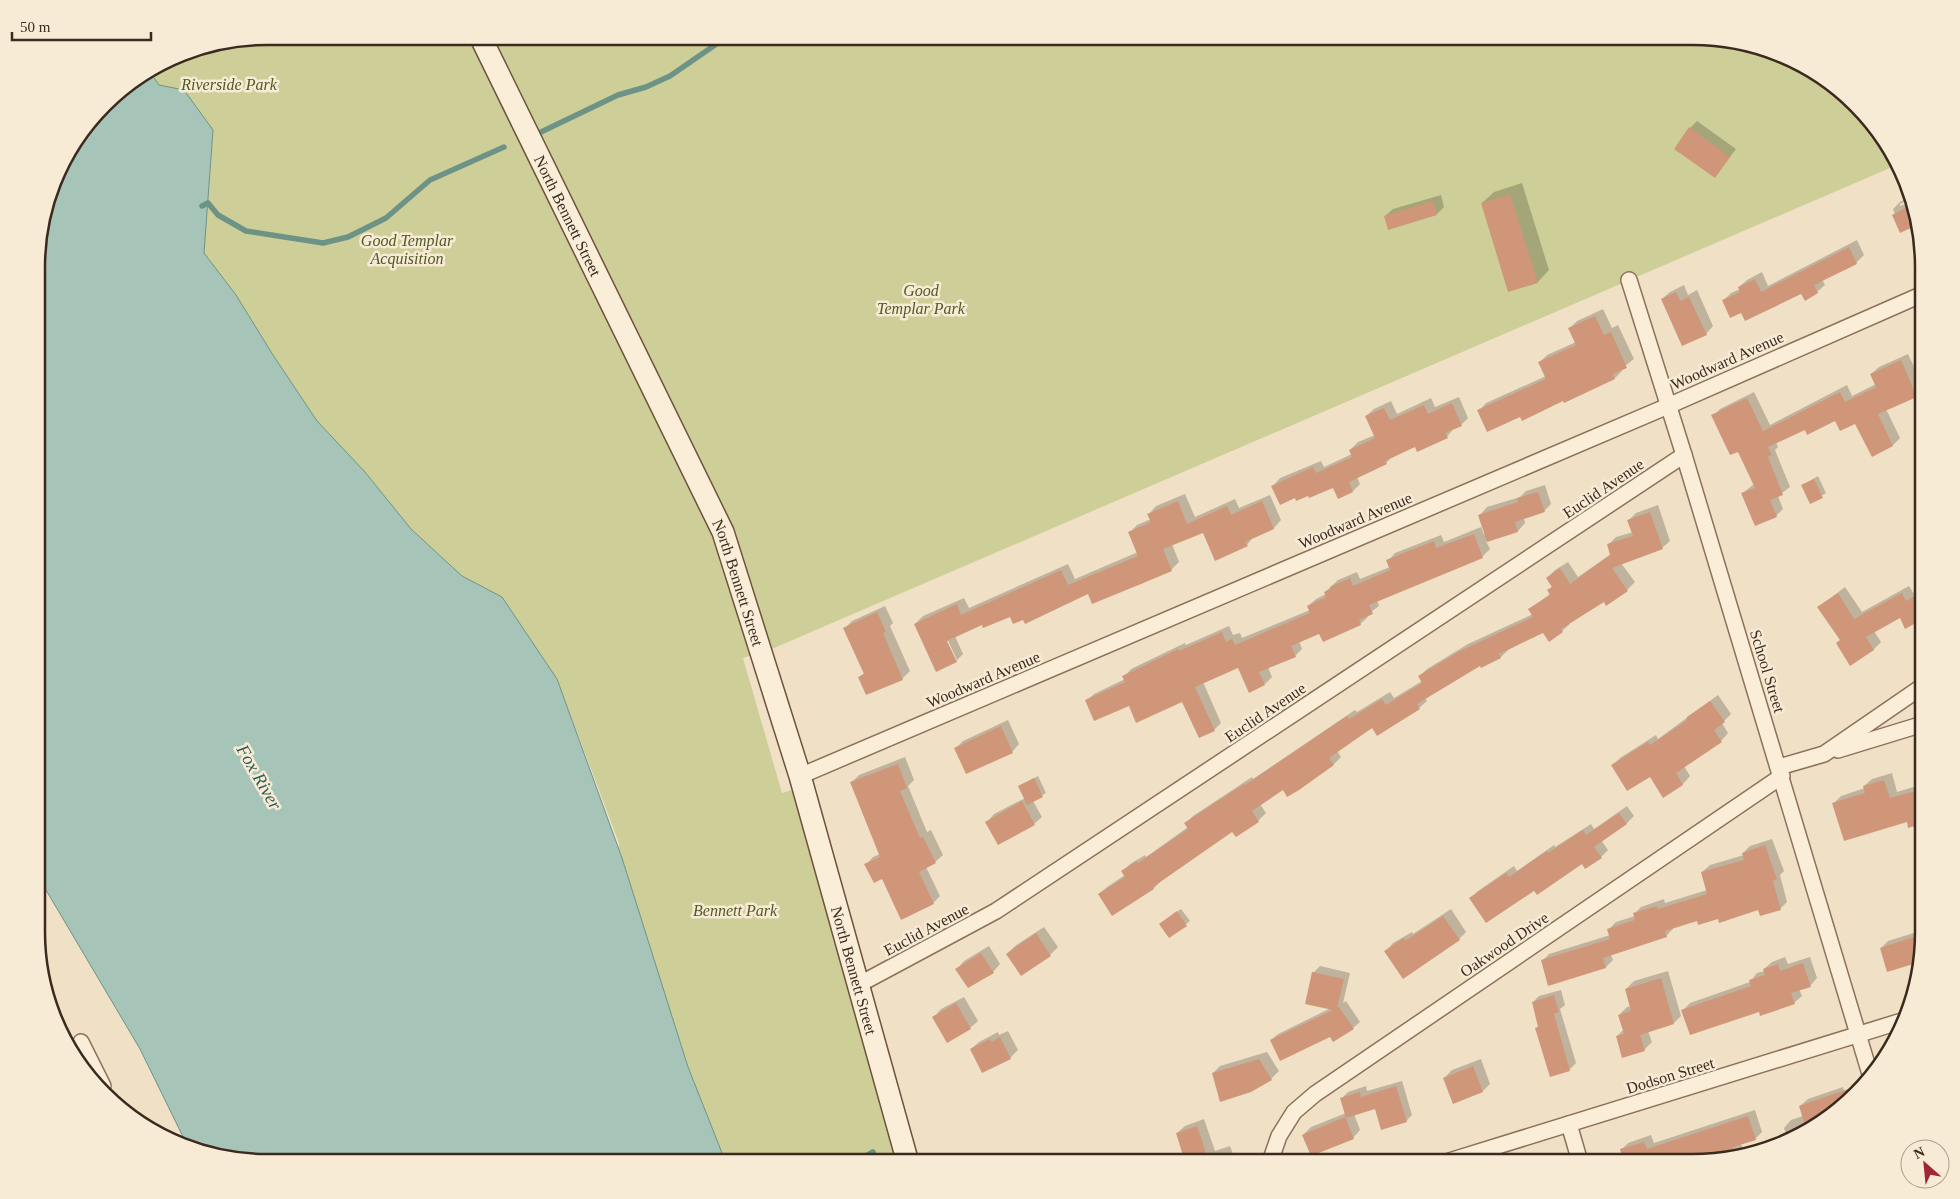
<svg xmlns="http://www.w3.org/2000/svg" width="1960" height="1199" viewBox="0 0 1960 1199" font-family="Georgia,serif">
<rect width="100%" height="100%" fill="#f0e0c5"/>
<!-- green -->
<path fill="#cecf98" d="M267 36H1693L1753 44 1821 75 1893 151 1897 165 774 648 743 658 782 793 795 789 899 1163H726L688 1067 619 851V843L557 679 502 597 462 576 411 529 365 472 317 421 273 355 236 295 204 253 213 130 184 90 159 85 150 72 179 54Z"/>
<!-- water -->
<path fill="#a7c4b9" stroke="#6d9386" d="M150 72 159 85 184 90 213 130 204 253 236 295 273 355 317 421 365 472 411 529 462 576 502 597 557 679 622 858 688 1067 726 1163H267L193 1151 189 1149 140 1049 46 890 38 870V237L60 165 115 94Z"/>
<!-- shadow -->
<g fill="#0003" fill-rule="evenodd">
<path d="M1697 121 1736 149 1715 177 1690 128Z"/>
<path d="M1522 183 1549 270 1538 282 1509 290 1482 203 1494 192Z"/>
<path d="M1441 195 1444 207 1437 214 1385 216 1393 209Z"/>
<path d="M1907 198 1908 200 1900 204V206L1908 203 1915 226 1901 231 1893 209 1900 202Z"/>
<path d="M1857 240 1864 255 1856 263 1822 279 1825 285 1817 292H1801L1742 311 1723 301 1731 293 1740 289 1739 287 1747 280 1762 272 1768 286Z"/>
<path d="M1684 285 1688 295 1697 290 1713 326 1706 334 1662 299 1670 292Z"/>
<path d="M1603 309 1612 328 1618 325 1634 359 1621 369 1622 371 1615 378 1565 402 1564 399 1521 416 1479 411 1486 403 1546 376 1540 362 1547 355 1576 342 1569 329 1577 321Z"/>
<path d="M1908 354 1917 373 1923 370V393L1886 409 1900 438 1893 445 1872 455 1856 422 1836 420 1805 429 1776 442 1778 447 1775 450 1790 487 1778 496 1783 509 1776 516 1743 493 1754 484 1739 450 1713 416 1720 409 1754 392 1770 425 1847 385 1852 396 1876 384 1871 374 1879 367Z"/>
<path d="M1459 397 1468 418 1461 425 1454 428 1447 437 1415 446 1394 455 1386 463 1357 477 1360 484 1353 491 1338 497 1334 486 1308 495 1296 497 1273 486 1280 478 1321 461 1324 467 1352 454 1350 450 1358 442 1375 435 1366 416 1374 409 1391 401 1397 414 1431 398 1435 407Z"/>
<path d="M1818 476 1826 493 1811 502 1803 485Z"/>
<path d="M1545 485 1551 504 1544 511 1524 518 1525 523 1518 531 1486 541 1490 549 1482 557 1377 600 1379 606 1367 615 1368 617 1360 624 1320 632 1299 641 1302 649 1295 656 1268 667 1272 677 1265 684 1239 666 1203 682 1221 723 1214 730 1183 700 1129 704 1086 701 1094 694 1125 679 1124 677 1131 669 1185 643 1186 645 1229 626 1233 635 1240 633 1242 638 1310 610 1308 606 1316 599 1326 594 1325 592 1338 580 1357 572 1360 579 1390 567 1388 561 1395 553 1441 535 1444 542 1481 527 1484 535H1486L1480 515 1487 507 1520 497 1526 491Z"/>
<path d="M1185 494 1195 517 1235 499 1239 508 1270 495 1281 520 1274 528 1254 536 1247 545 1216 559 1203 531 1172 544 1179 562 1171 570 1093 603 1088 592 1026 623 1023 618 1014 623 1011 615 984 627 982 623 955 636 963 654 956 661 936 670 915 624 923 616 964 598 969 608 1068 564 1075 579 1138 552 1130 532 1137 525 1151 519 1149 514 1156 506ZM945 634 957 660H954L943 635Z"/>
<path d="M1658 505 1670 541 1662 548 1621 563 1635 582 1627 590 1607 604 1604 601 1569 623 1570 624 1562 631H1544L1508 650 1501 657 1482 666 1481 664 1425 698 1427 701 1419 708 1373 727 1337 751 1341 757 1334 764 1298 789H1283L1260 804 1266 813 1258 821 1236 835 1233 830 1161 881 1154 888 1112 914 1099 894 1107 887 1125 875 1122 872 1130 864 1145 855 1146 857 1188 827 1186 823 1193 816 1252 777 1253 779 1355 710 1357 712 1390 692 1394 698 1422 681 1420 676 1427 669 1468 644 1533 614 1530 609 1550 594 1548 590 1553 586 1547 578 1555 570 1568 562 1578 577 1611 554 1608 545 1616 537 1633 532 1629 520 1636 513Z"/>
<path d="M1909 586 1914 594 1923 589V618L1906 627 1900 617 1874 631 1881 642 1874 649 1851 664 1841 639 1819 607 1845 587 1862 612Z"/>
<path d="M885 606 893 623 890 626 910 671 902 679 860 677 865 672 845 628 852 621Z"/>
<path d="M1718 695 1731 714 1722 723 1728 733 1721 741 1684 766 1690 776 1683 784 1663 796 1650 775 1613 765 1620 758 1656 735 1658 739Z"/>
<path d="M1008 720 1019 744 1012 752 956 748 963 741Z"/>
<path d="M905 757 914 780 908 786 927 832 931 830 943 855 935 862 926 867 940 896 933 903 882 878 866 865 873 857 880 854 852 782 859 775Z"/>
<path d="M1892 773 1897 792 1923 784V834L1916 836 1913 825 1908 820 1834 803 1841 796 1865 788 1864 786 1872 779Z"/>
<path d="M1038 776 1046 793 1033 801 1042 817 1034 824 987 822 994 814 1025 798 1019 786Z"/>
<path d="M1627 806 1634 816 1626 824 1601 840 1608 850 1601 857 1582 862 1534 889 1471 898 1478 891 1514 866 1517 871 1554 845 1555 847 1591 824 1594 829Z"/>
<path d="M1772 839 1784 871 1780 875 1787 902 1780 909H1759L1719 918 1698 920 1673 927V929L1666 936 1611 955 1613 960 1606 967 1542 961 1549 954 1610 935 1608 930 1616 922 1635 916 1634 914 1641 907 1664 899 1665 903 1707 890 1702 872 1710 865 1744 855 1743 853 1750 846Z"/>
<path d="M1181 909 1190 921 1169 937 1164 921Z"/>
<path d="M1451 909 1466 932 1459 939 1386 951 1393 943 1412 932 1413 934Z"/>
<path d="M1923 926V947L1921 961 1888 971 1881 948 1888 941 1920 931Z"/>
<path d="M1044 927 1058 947 1050 955 1007 954 1015 946Z"/>
<path d="M989 946 1000 964 993 972 957 969 964 961Z"/>
<path d="M1785 957 1788 964 1810 957 1817 978 1810 986 1799 989 1802 996 1794 1003 1760 1010H1683L1690 1003 1750 982 1757 973 1765 971 1764 969 1772 962Z"/>
<path d="M1320 966 1350 973 1343 1003 1346 1001 1360 1022 1353 1028 1330 1036 1271 1040 1278 1034 1331 1008 1313 973Z"/>
<path d="M1668 971 1681 1016 1674 1023 1648 1031 1652 1042 1644 1050 1617 1036 1624 1029 1619 1015 1627 1007 1631 1006 1626 989 1634 981Z"/>
<path d="M1561 990 1565 1005 1560 1009 1576 1063 1570 1069 1550 1075 1537 1028 1539 1025 1533 1002 1539 996Z"/>
<path d="M964 997 978 1021 970 1028 934 1017 941 1009Z"/>
<path d="M1008 1031 1018 1050 1010 1058 971 1049 979 1042 998 1032 999 1035Z"/>
<path d="M1267 1052 1279 1071 1271 1079 1213 1073 1220 1066Z"/>
<path d="M1481 1059 1490 1084 1483 1091 1444 1078 1452 1070Z"/>
<path d="M1402 1081 1412 1115 1406 1121 1376 1107 1354 1114 1360 1130 1353 1138 1303 1135 1311 1127 1346 1113 1342 1098 1348 1092 1366 1086 1367 1091Z"/>
<path d="M1843 1087 1846 1097 1809 1132 1787 1138 1784 1128 1791 1120 1803 1116 1800 1106 1808 1099Z"/>
<path d="M1755 1110 1762 1132 1755 1139 1741 1144 1744 1151 1715 1160 1712 1153 1681 1162H1625L1621 1150 1628 1143 1651 1135 1654 1143Z"/>
<path d="M1204 1119 1215 1151 1230 1146 1236 1162H1186L1177 1133 1185 1126Z"/>
<path d="M795 1159 805 1162V1163H792Z"/>
<path d="M1177 1159 1178 1162H1166Z"/>
</g>
<g fill="none" stroke-linecap="round" stroke-linejoin="round">
<!-- stream -->
<g stroke="#6d9386" stroke-width="5.5">
<path d="M541 132 618 95 646 87 670 76 728 36"/>
<path d="M202 206 208 203 218 215 246 231 323 243 348 237 386 218 430 180 504 147"/>
<path d="M854 1163 873 1152"/>
</g>
</g>
<!-- building -->
<g fill="#d0967a">
<path d="M1689 127 1730 157 1715 178 1674 149Z"/>
<path d="M1510 194 1538 283 1508 292 1481 203Z"/>
<path d="M1433 201 1437 215 1388 230 1384 216Z"/>
<path d="M1909 206 1915 226 1900 233 1892 215Z"/>
<path d="M1849 247 1857 264 1814 285 1818 293 1805 301 1801 294 1745 321 1741 313 1730 318 1722 300 1740 292 1738 287 1755 279 1761 292Z"/>
<path d="M1676 292 1680 301 1689 297 1707 335 1682 346 1661 299Z"/>
<path d="M1595 316 1604 335 1611 332 1627 368 1613 374 1615 379 1564 403 1563 401 1522 421 1520 417 1487 432 1477 410 1546 379 1538 362 1576 345 1568 328Z"/>
<path d="M1901 360 1917 397 1878 414 1893 446 1872 457 1855 424 1840 431 1835 421 1807 435 1805 430 1768 447 1772 455 1768 457 1783 495 1770 500 1777 517 1755 526 1741 493 1755 488 1738 452 1730 455 1711 415 1747 398 1763 431 1840 392 1845 402 1876 387 1870 374Z"/>
<path d="M1452 403 1462 426 1445 433 1448 438 1417 452 1415 447 1385 461 1387 464 1349 482 1353 492 1338 499 1333 488 1309 498 1308 496 1296 501 1295 498 1280 505 1271 486 1313 467 1316 473 1352 457 1349 450 1375 438 1365 416 1384 408 1390 420 1424 405 1428 414Z"/>
<path d="M1814 479 1823 498 1810 504 1801 485Z"/>
<path d="M1538 492 1545 512 1515 522 1518 532 1487 542 1478 515 1518 502 1517 498Z"/>
<path d="M1178 501 1187 524 1227 506 1231 515 1262 501 1274 529 1245 542 1248 546 1215 561 1203 533 1163 549 1172 571 1141 584 1092 604 1088 594 1025 624 1023 620 1013 624 1010 617 983 628 982 625 947 641 957 662 936 672 914 624 957 604 961 615 1061 570 1068 585 1138 556 1128 532 1151 522 1147 514Z"/>
<path d="M1650 512 1663 549 1612 568 1628 591 1606 606 1604 602 1561 629 1563 632 1549 642 1543 633 1499 654 1501 658 1481 668 1480 666 1417 704 1420 709 1377 736 1372 728 1329 758 1334 765 1299 790 1287 797 1283 790 1252 811 1259 822 1236 837 1232 832 1153 887 1154 889 1112 916 1098 894 1125 877 1121 871 1137 861 1138 863 1188 829 1184 823 1244 784 1245 785 1347 716 1349 719 1382 699 1386 705 1422 683 1418 676 1460 651 1533 617 1528 609 1550 595 1547 590 1552 587 1546 578 1560 568 1570 584 1610 555 1607 544 1633 536 1627 520Z"/>
<path d="M1474 534 1483 558 1369 605 1373 614 1359 620 1361 625 1323 642 1319 634 1291 646 1296 657 1259 672 1265 685 1249 693 1238 668 1195 687 1215 731 1199 738 1182 702 1136 723 1129 706 1094 721 1085 700 1125 682 1122 676 1178 649 1179 651 1222 632 1226 642 1232 639 1235 645 1310 613 1307 606 1326 597 1324 592 1331 589 1330 587 1350 578 1353 586 1390 570 1386 560 1434 541 1436 548Z"/>
<path d="M1923 591V619L1905 629 1900 618 1866 637 1874 650 1850 666 1836 643 1840 640 1817 607 1838 593 1854 619 1902 593 1906 601Z"/>
<path d="M877 612 886 632 883 633 903 680 866 695 858 677 864 674 843 628Z"/>
<path d="M1710 701 1725 722 1714 730 1722 742 1676 773 1683 785 1663 798 1650 777 1627 791 1611 765 1648 742 1650 745 1686 721 1687 717Z"/>
<path d="M1001 726 1013 753 966 774 954 748Z"/>
<path d="M898 764 907 788 900 791 920 838 923 837 936 863 919 872 934 904 901 920 882 879 874 883 864 864 880 857 850 782Z"/>
<path d="M1034 778 1043 797 1027 805 1018 786Z"/>
<path d="M1884 780 1890 798 1923 789V823L1908 828 1907 822 1844 841 1832 803 1865 793 1863 786Z"/>
<path d="M1022 801 1035 825 998 845 985 822Z"/>
<path d="M1619 813 1627 824 1594 847 1602 858 1585 869 1582 864 1537 895 1534 891 1486 923 1469 898 1506 873 1509 877 1547 851 1548 853 1583 830 1586 835Z"/>
<path d="M1765 845 1777 879 1773 881 1781 910 1760 916 1758 910 1719 923 1718 919 1698 925 1697 921 1665 931 1667 937 1603 958 1606 968 1548 986 1541 960 1610 939 1607 929 1635 920 1633 913 1657 906 1658 909 1707 894 1701 872 1744 860 1742 853Z"/>
<path d="M1177 911 1187 926 1169 938 1159 924Z"/>
<path d="M1443 916 1460 940 1403 979 1384 951 1404 938 1405 941Z"/>
<path d="M1036 933 1051 956 1021 976 1006 954Z"/>
<path d="M1923 934 1920 962 1887 972 1880 948Z"/>
<path d="M981 953 994 973 968 988 955 969Z"/>
<path d="M1803 963 1811 987 1791 993 1795 1004 1760 1016 1759 1012 1690 1035 1681 1010 1751 986 1749 980 1765 975 1763 969 1778 964 1780 971Z"/>
<path d="M1312 972 1344 979 1337 1008 1339 1007 1354 1029 1333 1042 1330 1037 1280 1061 1270 1040 1333 1010 1305 1004Z"/>
<path d="M1661 978 1674 1024 1640 1035 1645 1051 1622 1058 1616 1036 1624 1034 1618 1015 1631 1011 1625 989Z"/>
<path d="M1554 995 1559 1012 1554 1014 1570 1071 1550 1077 1535 1028 1538 1027 1532 1002Z"/>
<path d="M956 1003 971 1029 947 1043 932 1017Z"/>
<path d="M1000 1037 1011 1059 982 1073 970 1049 990 1039 991 1042Z"/>
<path d="M1259 1059 1272 1080 1251 1092 1220 1102 1212 1073Z"/>
<path d="M1473 1066 1483 1092 1453 1104 1443 1078Z"/>
<path d="M1396 1086 1407 1122 1381 1130 1375 1109 1346 1118 1340 1098 1360 1092 1361 1097Z"/>
<path d="M1857 1086 1809 1132H1807L1799 1106Z"/>
<path d="M1748 1116 1756 1140 1733 1147 1736 1154 1713 1161 1711 1154 1685 1162H1615V1159L1622 1157 1620 1149 1644 1142 1647 1149Z"/>
<path d="M1345 1117 1354 1139 1311 1156 1302 1135Z"/>
<path d="M1197 1126 1209 1162H1185L1176 1133Z"/>
</g>
<g fill="none" stroke-linecap="round" stroke-linejoin="round">
<!-- minor casing -->
<g stroke="#8d715a" stroke-width="18">
<g id="minor">
<path d="M1629 280 1684 455 1870 1074"/>
<path d="M1838 750 1923 724"/>
<path d="M1779 767 1824 754 1923 686"/>
<path d="M800 776 1668 406 1923 294"/>
<path d="M858 985 996 911 1684 455"/>
<path d="M81 1042 103 1086"/>
<path d="M1569 1124 1580 1162"/>
<path d="M1270 1162 1279 1136 1294 1112 1315 1094 1782 776"/>
<path d="M1446 1162 1905 1020"/>
</g>
</g>
<!-- secondary casing -->
<g stroke="#6e523d" stroke-width="24">
<g id="secondary">
<path id="s1" d="M480 36 723 532 800 776 908 1163"/>
</g>
</g>
<!-- minor -->
<use href="#minor" stroke="#faeed9" stroke-width="15"/>
<!-- secondary -->
<use href="#secondary" stroke="#faeed9" stroke-width="21"/>
</g>
<g text-anchor="middle" stroke-width="5" stroke-linejoin="round" paint-order="stroke">
<!-- park labels -->
<g font-size="16" font-style="italic" fill="#515924" stroke="#f7ebd5">
<text x="229" y="90">Riverside Park</text>
<text x="407" y="246">Good Templar<tspan x="407" dy="18">Acquisition</tspan></text>
<text x="921" y="296">Good<tspan x="921" dy="18">Templar Park</tspan></text>
<text x="735" y="916">Bennett Park</text>
</g>
<!-- street labels -->
<g font-size="16" fill="#3c2a1f" stroke="#f7ebd5">
<text dy="6" stroke="none"><textPath href="#s1" startOffset="200">North Bennett Street</textPath></text>
<text transform="translate(1727 360) rotate(-24)" y="6">Woodward Avenue</text>
<text transform="translate(1603 488) rotate(-34)" y="6">Euclid Avenue</text>
<text transform="translate(1355 520) rotate(-23)" y="6">Woodward Avenue</text>
<text dy="6" stroke="none"><textPath href="#s1" startOffset="605">North Bennett Street</textPath></text>
<text transform="translate(1768 671) rotate(73)" y="6">School Street</text>
<text transform="translate(983 679) rotate(-23)" y="6">Woodward Avenue</text>
<text transform="translate(1265 712) rotate(-34)" y="6">Euclid Avenue</text>
<text transform="translate(926 929) rotate(-28)" y="6">Euclid Avenue</text>
<text transform="translate(1504 944) rotate(-34)" y="6">Oakwood Drive</text>
<text dy="6" stroke="none"><textPath href="#s1" startOffset="1010">North Bennett Street</textPath></text>
<text transform="translate(1670 1075) rotate(-17)" y="6">Dodson Street</text>
</g>
<!-- water labels -->
<g font-size="18" font-style="italic" fill="#2d5c55" stroke="#f7ebd5">
<text transform="translate(259 777) rotate(60)" y="6">Fox River</text>
</g>
</g>
<!-- crop -->
<path d="M0 0H1960V1199H0ZM267 45H1693A222 222 0 0 1 1915 267V932A222 222 0 0 1 1693 1154H267A222 222 0 0 1 45 932V267A222 222 0 0 1 267 45Z" fill="#f7ebd5" fill-rule="evenodd"/>
<path fill="none" stroke="#3c2a1f" stroke-width="2.5" d="M267 45H1693A222 222 0 0 1 1915 267V932A222 222 0 0 1 1693 1154H267A222 222 0 0 1 45 932V267A222 222 0 0 1 267 45Z"/>
<!-- north arrow -->
<g transform="translate(1925 1164) rotate(333)"><circle r="24" fill="#f7ebd5" stroke="#ac9e8c"/>
<path d="M0-4L9 19L0 12L-9 19Z" fill="#9e2732"/>
<text y="-8" font-size="14" font-weight="bold" text-anchor="middle" fill="#3c2a1f">N</text>
</g>
<!-- scale -->
<path d="M12 32v8h139v-8" fill="none" stroke="#3c2a1f" stroke-width="2.5"/>
<text x="20" y="32" font-size="15" fill="#3c2a1f" stroke="#f7ebd5" stroke-width="4" paint-order="stroke">50 m</text>
</svg>
